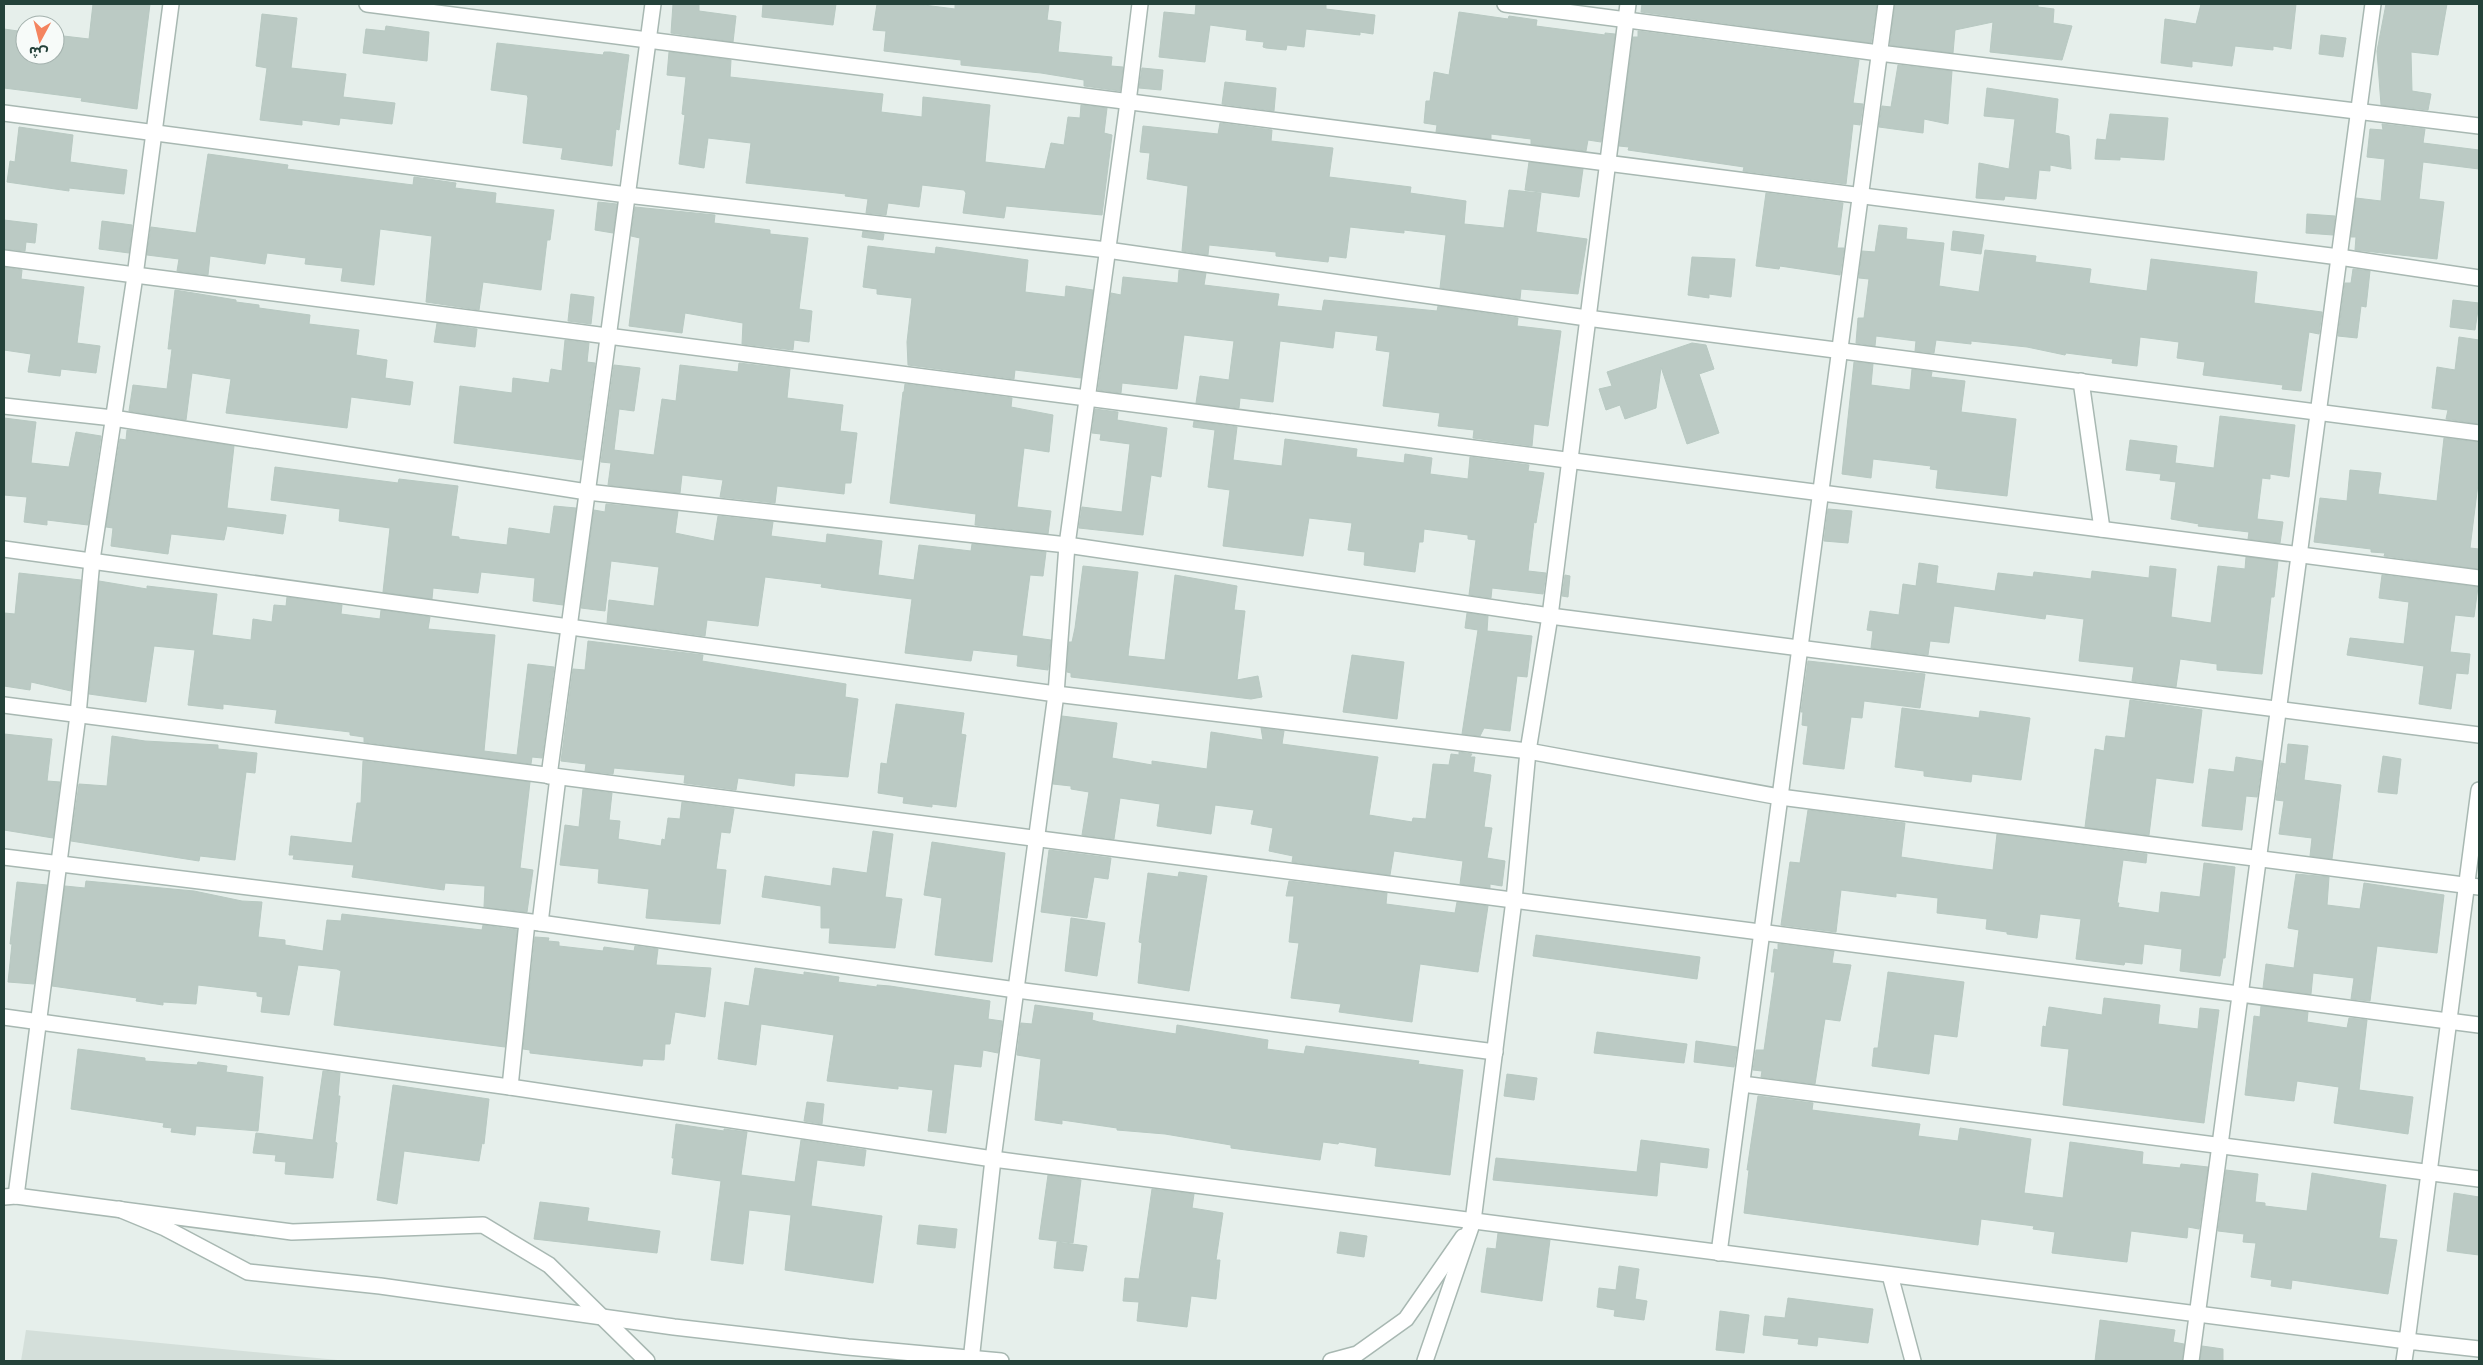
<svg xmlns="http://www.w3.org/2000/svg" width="2483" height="1365" viewBox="0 0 2483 1365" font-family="'PT Sans Narrow','Noto Sans Arabic',sans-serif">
<rect width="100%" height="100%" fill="#e6efeb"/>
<!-- built -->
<path fill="#d4dfda" d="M26 1330 348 1361H21Z"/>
<!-- building -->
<g fill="#bbcac4" stroke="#b8c9c2">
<path d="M93 4H150L137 109 81 101 82 98 4 88V29L25 32V55H55V35L89 39Z"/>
<path d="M673 4H699V11L736 16 733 42 671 33Z"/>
<path d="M763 4H836L833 25 762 17Z"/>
<path d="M877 4H916L955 9V4H1049L1047 20 1061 22 1058 52 1112 57 1111 66 1123 67 1120 91 1084 86V80L1041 73 961 65V60L884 51 886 31 873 30Z"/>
<path d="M1196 4H1326V9L1375 15 1373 34 1360 32V35L1306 29 1304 47 1287 45 1286 50 1266 48 1263 47 1264 42 1246 40 1247 30 1210 25 1205 62 1159 57 1164 12 1195 15Z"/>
<path d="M1642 4H1877L1871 43 1641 12Z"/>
<path d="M1895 4H2038V7L2054 9 2053 23 2072 26 2062 60 1990 52 1993 22 1955 30 1953 53 1890 45Z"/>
<path d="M2201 4H2296L2291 49 2273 46V50L2235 46 2232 66 2192 61V67L2161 63 2165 19 2196 24Z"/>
<path d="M2386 4H2447L2438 55 2411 52 2412 91 2431 94 2428 110 2381 105 2377 51Z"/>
<path d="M1459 12 1508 19 1509 16 1537 20 1536 26 1605 35V33L1615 34 1601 142 1588 140 1586 151 1531 144V139L1491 134V139L1436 132 1437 125 1424 123 1426 101H1430L1434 72 1449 75Z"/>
<path d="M262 14 297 18 291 68 346 74 343 97 395 103 392 124 340 118 339 125 302 120V125L260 120 267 68 256 66Z"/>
<path d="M386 26 429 32 427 61 363 53 366 29 385 31Z"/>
<path d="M1638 31 1859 60 1853 103 1863 104 1860 125 1853 124 1846 184 1743 171 1744 167 1628 150 1629 147 1619 146 1633 37H1638Z"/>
<path d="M2321 35 2346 38 2343 57 2319 54Z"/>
<path d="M497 43 603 55 604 52H610L629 55 619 130 616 129 612 166 561 159 563 148 523 143 528 98 527 95 491 90Z"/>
<path d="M669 52 731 60 730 77 883 94 881 112 922 117 923 97 990 105 985 162 1045 169 1051 143 1064 145 1068 117 1080 118 1081 105 1107 108 1104 133 1112 135 1102 215 1006 206 1004 218 963 213 966 193 964 190 922 185 919 207 888 203 886 215 866 213 868 199 845 196 846 194 746 183 751 143 708 138 704 168 679 164 685 115 682 114 686 77 667 75Z"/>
<path d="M1898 65 1952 71 1948 124 1924 119 1923 133 1879 127 1882 106 1891 107Z"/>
<path d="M1142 68 1163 70 1161 90 1139 88Z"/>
<path d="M1225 82 1276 88 1274 111 1222 104Z"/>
<path d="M1987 88 2058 99 2055 133 2069 136 2071 169 2050 165V171L2039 170 2036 199 2005 196 2004 200 1976 198 1979 163 2009 169 2015 119 1984 116Z"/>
<path d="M2110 114 2168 118 2164 160 2120 157V160L2095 159 2097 139 2106 140Z"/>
<path d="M1220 123 1272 130 1271 141 1333 148 1329 177 1411 187 1410 193 1466 201 1464 224 1504 228 1509 190 1541 193 1536 232 1587 239 1578 294 1521 289 1520 299 1440 288 1446 235 1404 230V233L1350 227 1346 258 1329 256 1328 262 1276 256V252L1209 245 1208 255 1182 251 1188 186 1147 179 1150 153 1140 152 1143 126 1218 134Z"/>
<path d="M2382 124 2425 129 2423 143 2479 150V169L2423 162 2419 199 2444 202 2437 259 2355 250 2356 237H2351L2356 198 2381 201 2385 159 2367 157 2370 129 2383 130Z"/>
<path d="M19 127 73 135 70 162 127 170 124 194 69 188V191L7 182 10 161 15 162Z"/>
<path d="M208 154 288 165 287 169 413 185 414 177 456 183 455 188 496 193 495 203 554 210 550 240H547L541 290 483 282 479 310 426 302 432 236 380 229 374 285 341 281 343 268 305 264 306 258 267 253 265 264 210 256 208 275 177 271 179 259 147 255 151 227 196 233Z"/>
<path d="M1529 162 1583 169 1579 197 1525 190Z"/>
<path d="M1766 193 1843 203 1837 248H1844L1840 275 1780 266 1779 269 1756 266Z"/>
<path d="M598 202 617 204 613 233 595 230Z"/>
<path d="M635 207 715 215 714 223 770 230V234L808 238 799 309 812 311 809 342 794 340 793 350 742 344 743 323 685 313 682 333 629 326 640 238 631 236Z"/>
<path d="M2307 214 2335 216 2333 235 2306 233Z"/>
<path d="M4 220 37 224 35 243 26 242 25 251 4 249Z"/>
<path d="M102 221 132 225 129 253 99 249Z"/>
<path d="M1879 225 1907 228 1906 239 1944 243 1939 286 1979 292 1985 250 2036 256 2035 262 2091 269 2089 283 2147 291 2151 259 2257 272 2254 303 2322 312 2319 334 2309 332 2301 391 2282 389 2283 385 2203 375 2205 362 2177 358 2179 342 2140 337 2137 366 2112 363 2113 359 2066 353 2065 355 2027 347 1971 341V344L1936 340 1934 353 1915 351 1916 341 1876 336 1875 346 1856 343 1858 318H1864L1869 279 1859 278 1862 251 1875 252Z"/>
<path d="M863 231 884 234 883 240 862 237Z"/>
<path d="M1953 231 1984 235 1981 254 1951 250Z"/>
<path d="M868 246 935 254 936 247 1028 260 1025 292 1065 297 1066 286 1093 290 1081 378 1015 370 1014 379 908 365 907 342 912 298 877 294V289L863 287Z"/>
<path d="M1692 257 1735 259 1731 297 1709 294V298L1688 295Z"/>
<path d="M4 267 22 270 21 279 84 287 77 343 100 346 96 373 61 369 60 376 28 372 31 354 4 350Z"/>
<path d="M2353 269 2370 271 2366 307 2361 306 2357 338 2338 336 2345 283H2351Z"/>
<path d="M1179 270 1206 273 1204 285 1279 294 1277 306 1322 311 1324 300 1437 311 1438 306 1518 318 1517 326 1561 331 1548 426 1534 424 1532 446 1473 438 1474 430 1438 426 1440 413 1383 406 1390 352 1376 350 1378 336 1335 331 1333 348 1280 341 1273 402 1240 398 1239 408 1196 403 1200 376 1229 380 1234 341 1184 335 1177 389 1122 383 1121 393 1098 390 1111 293 1121 295 1123 277 1178 283Z"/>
<path d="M175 290 236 300V302L259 305V308L310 315 309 324 359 330 356 355 387 360 385 378 413 382 410 405 351 397 347 428 226 413 231 379 192 373 186 420 129 411 133 385 167 389 172 349H168Z"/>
<path d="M571 294 594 297 591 324 568 321Z"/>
<path d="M2453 300 2479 303 2475 330 2450 327Z"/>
<path d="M437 323 477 329 475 347 434 342Z"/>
<path d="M2459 337 2479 340V424L2446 419 2448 410 2432 408 2437 367 2455 370Z"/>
<path d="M565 340 589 343 587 362 595 363 582 460 454 443 460 386 512 393 513 378 549 383 551 369 562 371Z"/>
<path d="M1692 343 1706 345 1714 369 1699 374 1719 433 1687 444 1661 367 1656 408 1625 419 1620 405 1606 410 1599 389 1612 386 1607 372Z"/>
<path d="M1854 362 1873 364 1871 385 1910 390 1912 369 1932 372 1931 377 1965 381 1961 412 2016 419 2007 496 1936 488 1938 470 1930 469 1931 466 1873 459 1871 478 1842 474Z"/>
<path d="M739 363 790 369 787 398 843 405 840 431 857 433 851 483H845L844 494 777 486 775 503 720 497 723 480 682 475 680 493 608 485 611 463 601 462 614 365 640 368 634 411 619 409 614 450 654 455 662 399 676 401 680 365 738 372Z"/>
<path d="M905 384 1012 398 1011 407 1053 415 1049 452 1024 448 1017 507 1051 511 1048 534 975 525 976 514 890 503 903 392H904Z"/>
<path d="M1095 409 1118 412 1117 420 1167 428 1161 477 1151 475 1143 535 1079 528 1082 507 1122 512 1130 444 1100 440 1101 434 1092 433Z"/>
<path d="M2220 416 2295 425 2289 477 2270 474V479L2262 478 2257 519 2283 522 2280 543 2248 539 2249 532 2198 526 2199 524 2171 519 2176 482 2160 480 2161 474 2126 470 2130 440 2177 446 2175 463 2214 468Z"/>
<path d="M4 418 36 422 31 463 69 467 76 432 101 436 88 525 47 520V525L24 522 27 497 4 495Z"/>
<path d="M1194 421 1237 427 1233 460 1282 466 1285 439 1357 449 1356 457 1404 463 1405 454 1432 458 1430 474 1468 479 1470 457 1529 465 1528 471 1544 473 1536 523 1534 522 1528 571 1546 573 1543 594 1492 588 1491 598 1469 595 1476 540 1468 539V535L1424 529 1423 542H1419L1415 572 1364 565 1365 552 1348 550 1352 523 1309 518 1303 556 1223 546 1230 490 1208 487 1215 430 1193 427Z"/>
<path d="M127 430 234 446 227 508 286 515 283 534 227 526 224 540 171 534 168 554 111 546 113 528 106 527 120 439 126 440Z"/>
<path d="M2444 438 2479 442V476L2470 548 2479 549V569L2384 556 2385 553 2371 552V549L2314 542 2320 498 2347 501 2350 470 2381 473 2378 494 2437 501Z"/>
<path d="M275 467 398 483 399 479 458 486 451 536 459 537V539L507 545 509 528 550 534 554 506 576 508 563 605 533 601 535 578 481 572 478 593 433 588 432 599 383 592 390 528 339 521 340 509 271 500Z"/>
<path d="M606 504 678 511 675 533 714 541 718 516 773 522 771 536 826 543 827 534 882 541 878 575 914 580 919 545 971 551 972 544 1046 552 1043 576 1030 575 1022 636 1051 640 1048 670 1017 666 1018 655 973 650 971 661 905 653 912 599 841 590 821 587 822 584 765 577 758 626 707 620 705 636 607 623 609 600 654 606 659 567 611 561 605 611 581 608 594 510 605 512Z"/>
<path d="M1828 509 1852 511 1848 543 1824 541Z"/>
<path d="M2246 557 2278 561 2274 597H2271L2262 674 2217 670V664L2180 659 2176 687 2132 681 2134 667 2079 661 2084 619 2046 614 2045 619 1954 606 1949 643 1930 641 1928 655 1871 648 1873 631 1867 630 1870 611 1899 615 1903 584 1916 586 1919 563 1938 566 1936 583 1995 591 1998 573 2033 577 2034 572 2091 579 2092 571 2149 578 2150 566 2176 569 2171 617 2211 623 2218 566 2245 569Z"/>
<path d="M1083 566 1138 572 1128 656 1165 660 1175 575 1237 586 1234 610 1245 611 1237 680 1258 676 1262 697 1251 699 1071 677V673L1067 672 1069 642H1072L1075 628Z"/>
<path d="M19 573 81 580 71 691 31 682 30 690 4 686V613L15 614Z"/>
<path d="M1565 575 1570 576 1568 597 1562 596Z"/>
<path d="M2382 575 2478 587 2474 617 2455 615 2450 652 2470 654 2468 674 2456 673 2451 709 2419 704 2424 666 2347 655 2350 638 2404 644 2409 602 2379 598Z"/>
<path d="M99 581 147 589V586L217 594 212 635 251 640 253 619 272 622 274 605 286 606 287 597 342 605 341 614 380 619 381 610 430 617 428 629 495 635 484 751 517 755 528 664 554 667 542 758 532 757 531 764 364 742V737L350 735V732L275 723 277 710 223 704V709L188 705 195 650 154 646 146 702 89 694Z"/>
<path d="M1467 613 1488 616 1487 631 1532 636 1527 677 1517 676 1510 731 1484 728 1480 736 1462 734 1478 630 1465 628Z"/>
<path d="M588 641 703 655 702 661 846 684 845 697 858 699 848 777 795 773 794 786 738 778 736 790 684 783 685 775 614 768 613 774 585 771 586 764 561 761 573 669 585 670Z"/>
<path d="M1352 655 1404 662 1397 719 1343 712Z"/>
<path d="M1808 661 1925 674 1920 708 1864 701 1862 718 1851 717 1844 769 1803 764 1808 726 1802 725 1803 712H1801Z"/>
<path d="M2130 700 2202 710 2193 783 2156 778 2149 835 2085 827 2095 749 2104 751 2106 736 2125 738Z"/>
<path d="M896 704 964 713 961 734 966 735 956 807 932 804V807L903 803 904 797 878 793 881 763 887 764Z"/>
<path d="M1902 708 1979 718 1980 711 2030 718 2021 780 1972 774 1971 782 1924 776V771L1895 767Z"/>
<path d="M1062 716 1117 723 1112 758 1152 765V761L1207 769 1211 732 1263 740 1261 728 1284 731 1282 744 1378 757 1369 815 1412 822 1413 818 1426 819 1433 764 1449 765 1451 754 1459 755V752L1472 754 1470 757H1475L1473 772 1491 775 1484 827 1492 828 1487 858 1505 861 1502 886 1490 884V888L1460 884 1463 861 1394 851 1390 875 1292 862 1293 856 1269 851 1273 828 1251 824 1254 810 1215 805 1211 834 1157 826 1160 804 1120 798 1114 839 1082 835 1089 792 1071 789V786L1053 784Z"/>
<path d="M4 734 52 739 47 781 60 782 53 838 4 830Z"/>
<path d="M112 736 145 741 218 745V749L257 753 255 773 246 772 235 860 200 856 199 861 71 841 79 784 107 786Z"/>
<path d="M2288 744 2308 746 2304 780 2341 785 2332 859 2310 856 2312 838 2279 834 2284 801 2276 800 2281 763 2286 764Z"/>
<path d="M2383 756 2401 759 2397 794 2378 792Z"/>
<path d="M2236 757 2262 761 2257 797 2246 796 2242 830 2202 826 2209 769 2234 772Z"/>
<path d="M363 761 530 782 520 868 533 870 527 912 484 907 485 886 445 883 444 890 352 877 354 865 293 859 294 855H289L291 836 352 843 357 803H361Z"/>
<path d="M583 789 612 793 609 820 620 821 618 839 661 846 662 839 665 840 668 818 680 819 682 802 734 809 730 833 721 832 716 869 726 870 720 924 646 918 649 889 598 883 599 869 560 865 565 825 579 827Z"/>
<path d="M1808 810 1905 823 1901 857 1955 865 1993 870 1997 834 2147 854 2146 863 2123 860 2117 903H2119L2118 907 2159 913 2161 892 2200 897 2204 863 2235 867 2225 958H2223L2220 976 2180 971 2182 949 2144 944 2142 964 2125 962 2124 965 2076 959 2081 919 2040 914 2037 938 2007 934V932L1986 929 1987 919 1937 913 1938 898 1896 893V897L1841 890 1836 932 1781 925 1790 862 1800 863Z"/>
<path d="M873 831 893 834 885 897 902 899 895 948 829 943 830 928H821V906L762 897 765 876 831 886 833 868 867 873Z"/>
<path d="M932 842 1005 853 992 962 935 955 942 898 924 895Z"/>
<path d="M1049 850 1111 858 1108 879 1094 877 1087 918 1041 912Z"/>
<path d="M1179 872 1207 876 1189 991 1138 983 1142 943 1139 942 1148 873 1178 877Z"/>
<path d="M2296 874 2329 877 2327 905 2360 909 2364 883 2444 895 2437 953 2377 946 2370 1001 2351 999 2354 978 2313 973 2311 994 2263 988 2266 964 2294 968 2299 930 2288 928Z"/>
<path d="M86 881 194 891 242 901 262 902 258 937 285 940V945L323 951 327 920 341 921 342 914 482 930 483 925 517 930 505 1047 334 1025 341 971 337 969 298 965 289 1015 261 1012 263 997 257 996V992L198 985 196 1004 163 1002V1005L136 1001 137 998 52 986 65 886 85 888Z"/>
<path d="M1289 881 1387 893 1386 904 1455 913 1457 902 1488 906 1478 972 1420 964 1412 1022 1339 1012 1341 1004 1291 998 1299 943 1289 942 1294 896H1286Z"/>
<path d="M17 882 47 885 34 984 8 982 12 944H10Z"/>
<path d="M1071 918 1105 923 1097 976 1065 971Z"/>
<path d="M1536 935 1700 957 1697 979 1533 956Z"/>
<path d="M535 937 549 938 548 941 559 942V946L603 951 604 947 634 951 635 946 658 949 656 965 711 968 705 1017 675 1012 670 1044H665L664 1060 643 1059 642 1066 530 1053V1050L523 1049Z"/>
<path d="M1778 944 1834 951 1832 963 1851 965 1840 1021 1825 1019 1815 1084 1761 1077 1762 1071 1753 1070 1756 1050H1764L1775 972H1771L1774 949 1778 950Z"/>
<path d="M755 968 804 975V972L839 977 838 982 877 987V985L890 986 990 1001 988 1019 1002 1021 998 1053 983 1050 981 1067 954 1064 946 1133 928 1131 933 1090 898 1086V1089L827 1081 834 1035 761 1024 756 1065 718 1059 725 1002 749 1006Z"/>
<path d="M1888 972 1964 982 1957 1037 1934 1034 1929 1074 1872 1066 1874 1048H1878Z"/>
<path d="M2104 998 2160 1005 2158 1024 2198 1029 2200 1008 2219 1010 2204 1123 2063 1105 2069 1049 2041 1046 2043 1026 2046 1027 2049 1007 2102 1015Z"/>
<path d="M1035 1005 1093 1013 1092 1020 1099 1022 1176 1034 1177 1025 1268 1040 1267 1049 1304 1054 1306 1046 1419 1061 1418 1064 1463 1070 1450 1175 1375 1166 1377 1148 1339 1142 1338 1144 1323 1142 1320 1160 1231 1148V1145L1165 1134 1117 1130V1128L1062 1120V1124L1035 1120 1041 1059 1017 1055 1021 1023 1032 1024Z"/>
<path d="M2261 1006 2308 1012 2307 1022 2347 1028 2349 1018 2367 1020 2359 1090 2413 1097 2408 1134 2334 1123 2339 1087 2297 1081 2294 1101 2245 1095 2254 1016 2260 1017Z"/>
<path d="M1597 1032 1687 1044 1684 1063 1594 1053Z"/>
<path d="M1696 1041 1737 1047 1734 1067 1694 1062Z"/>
<path d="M78 1049 145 1058V1061L197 1065 198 1062 227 1066 226 1072 263 1077 258 1131 196 1126 195 1135 171 1132 172 1128 163 1127 164 1123 71 1109Z"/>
<path d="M323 1071 340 1073 338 1096H340L335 1142 337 1143 333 1178 285 1174 286 1162 275 1161 276 1155 253 1153 256 1133 313 1140Z"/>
<path d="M1507 1074 1537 1078 1534 1100 1504 1096Z"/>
<path d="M393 1085 489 1099 484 1144 482 1143 479 1161 404 1151 397 1204 377 1200Z"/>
<path d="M1758 1096 1813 1103 1812 1110 1920 1124 1918 1136 1958 1141 1960 1128 2031 1139 2024 1193 2063 1198 2070 1142 2143 1152 2142 1164 2180 1168 2181 1164 2208 1167 2199 1229 2188 1227 2187 1238 2131 1231 2127 1262 2052 1253 2055 1232 2033 1229 2034 1226 1981 1219 1978 1245 1744 1213 1749 1170H1747Z"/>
<path d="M807 1102 824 1104 822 1124 804 1121Z"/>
<path d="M676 1124 724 1131V1129L747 1132 741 1175 795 1182 801 1140 866 1150 864 1166 817 1160 811 1206 882 1216 873 1283 785 1270 791 1215 749 1210 743 1264 711 1260 721 1181 672 1174 674 1158H672Z"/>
<path d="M1641 1140 1709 1149 1707 1168 1660 1162 1657 1196 1493 1180 1496 1158 1637 1172Z"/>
<path d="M2226 1170 2258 1174 2255 1202 2265 1203V1206L2307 1211 2312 1173 2386 1185 2379 1238 2397 1240 2388 1294 2292 1280 2291 1289 2271 1286 2272 1280 2251 1277 2256 1243 2243 1242 2244 1234 2218 1231Z"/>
<path d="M1048 1175 1081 1180 1073 1243 1039 1239Z"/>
<path d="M1152 1189 1194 1194 1192 1208 1223 1213 1216 1260H1220L1216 1299 1191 1296 1187 1327 1137 1321 1139 1302 1123 1301 1125 1278 1139 1279Z"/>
<path d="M2454 1193 2479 1197V1255L2447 1251Z"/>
<path d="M540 1202 589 1208 587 1221 660 1231 657 1253 534 1239Z"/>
<path d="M919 1225 957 1229 955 1248 917 1244Z"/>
<path d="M1340 1232 1367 1236 1364 1257 1337 1253Z"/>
<path d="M1498 1233 1550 1240 1542 1301 1481 1292 1487 1248 1496 1249Z"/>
<path d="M1057 1242 1087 1246 1083 1271 1054 1268Z"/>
<path d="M1619 1266 1639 1269 1635 1299 1647 1301 1644 1320 1614 1316 1615 1310 1597 1307 1599 1288 1616 1290Z"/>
<path d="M1788 1298 1873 1309 1868 1343 1818 1337 1817 1346 1798 1344 1799 1339 1763 1335 1765 1316 1785 1318Z"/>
<path d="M1720 1311 1749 1315 1744 1353 1716 1350Z"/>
<path d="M2100 1320 2175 1330 2173 1342 2184 1344 2182 1361H2095Z"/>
<path d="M2202 1346 2223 1349V1361H2200Z"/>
</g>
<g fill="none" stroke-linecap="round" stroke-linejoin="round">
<!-- minor casing -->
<g stroke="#a8b8b2" stroke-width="18">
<g id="minor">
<path d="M367 4 2339 257 2479 278"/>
<path d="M1505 4 1879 53 2479 126"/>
<path d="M4 113 627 195 1107 250 1587 318 2479 433"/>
<path d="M4 258 2479 578"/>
<path d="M2081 381 2102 529"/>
<path d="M4 406 113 418 587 492 1067 545 1550 616 2479 735"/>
<path d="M4 549 1056 694 1528 751 1780 797 2479 887"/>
<path d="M4 705 2479 1025"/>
<path d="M549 776 653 4"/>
<path d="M4 857 540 923 1016 990 1495 1052"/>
<path d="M540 923 558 777"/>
<path d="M4 1017 510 1087 993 1159 2407 1341 2479 790"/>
<path d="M1742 1084 2479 1179"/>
<path d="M510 1087 527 922"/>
<path d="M16 1196 78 715 92 560 135 276 171 4"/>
<path d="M4 1197 16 1196 292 1232 483 1225 549 1265 647 1361"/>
<path d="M119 1209 165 1228 248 1272 380 1286 674 1327 848 1347 1001 1361"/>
<path d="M1719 1253 1886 4"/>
<path d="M1890 1275 1913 1361"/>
<path d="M971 1361 993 1159 1056 694 1067 545 1128 102 1140 4"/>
<path d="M1331 1361 1357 1354 1406 1319 1463 1237"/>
<path d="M1425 1361 1473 1221 1514 900 1528 751 1550 616 1628 4"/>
<path d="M2191 1361 2373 4"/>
<path d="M2404 1361 2407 1341 2479 1349"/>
</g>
</g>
<!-- minor -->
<use href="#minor" stroke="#fff" stroke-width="15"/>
</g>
<!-- border -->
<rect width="2483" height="1365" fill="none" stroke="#24423a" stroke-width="10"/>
<!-- north arrow -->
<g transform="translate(40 40) rotate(187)"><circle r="24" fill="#f7fbf9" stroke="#a3b1ad"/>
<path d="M0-4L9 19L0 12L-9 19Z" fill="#f4845f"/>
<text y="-8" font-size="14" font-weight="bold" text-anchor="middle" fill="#24423a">ش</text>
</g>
</svg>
